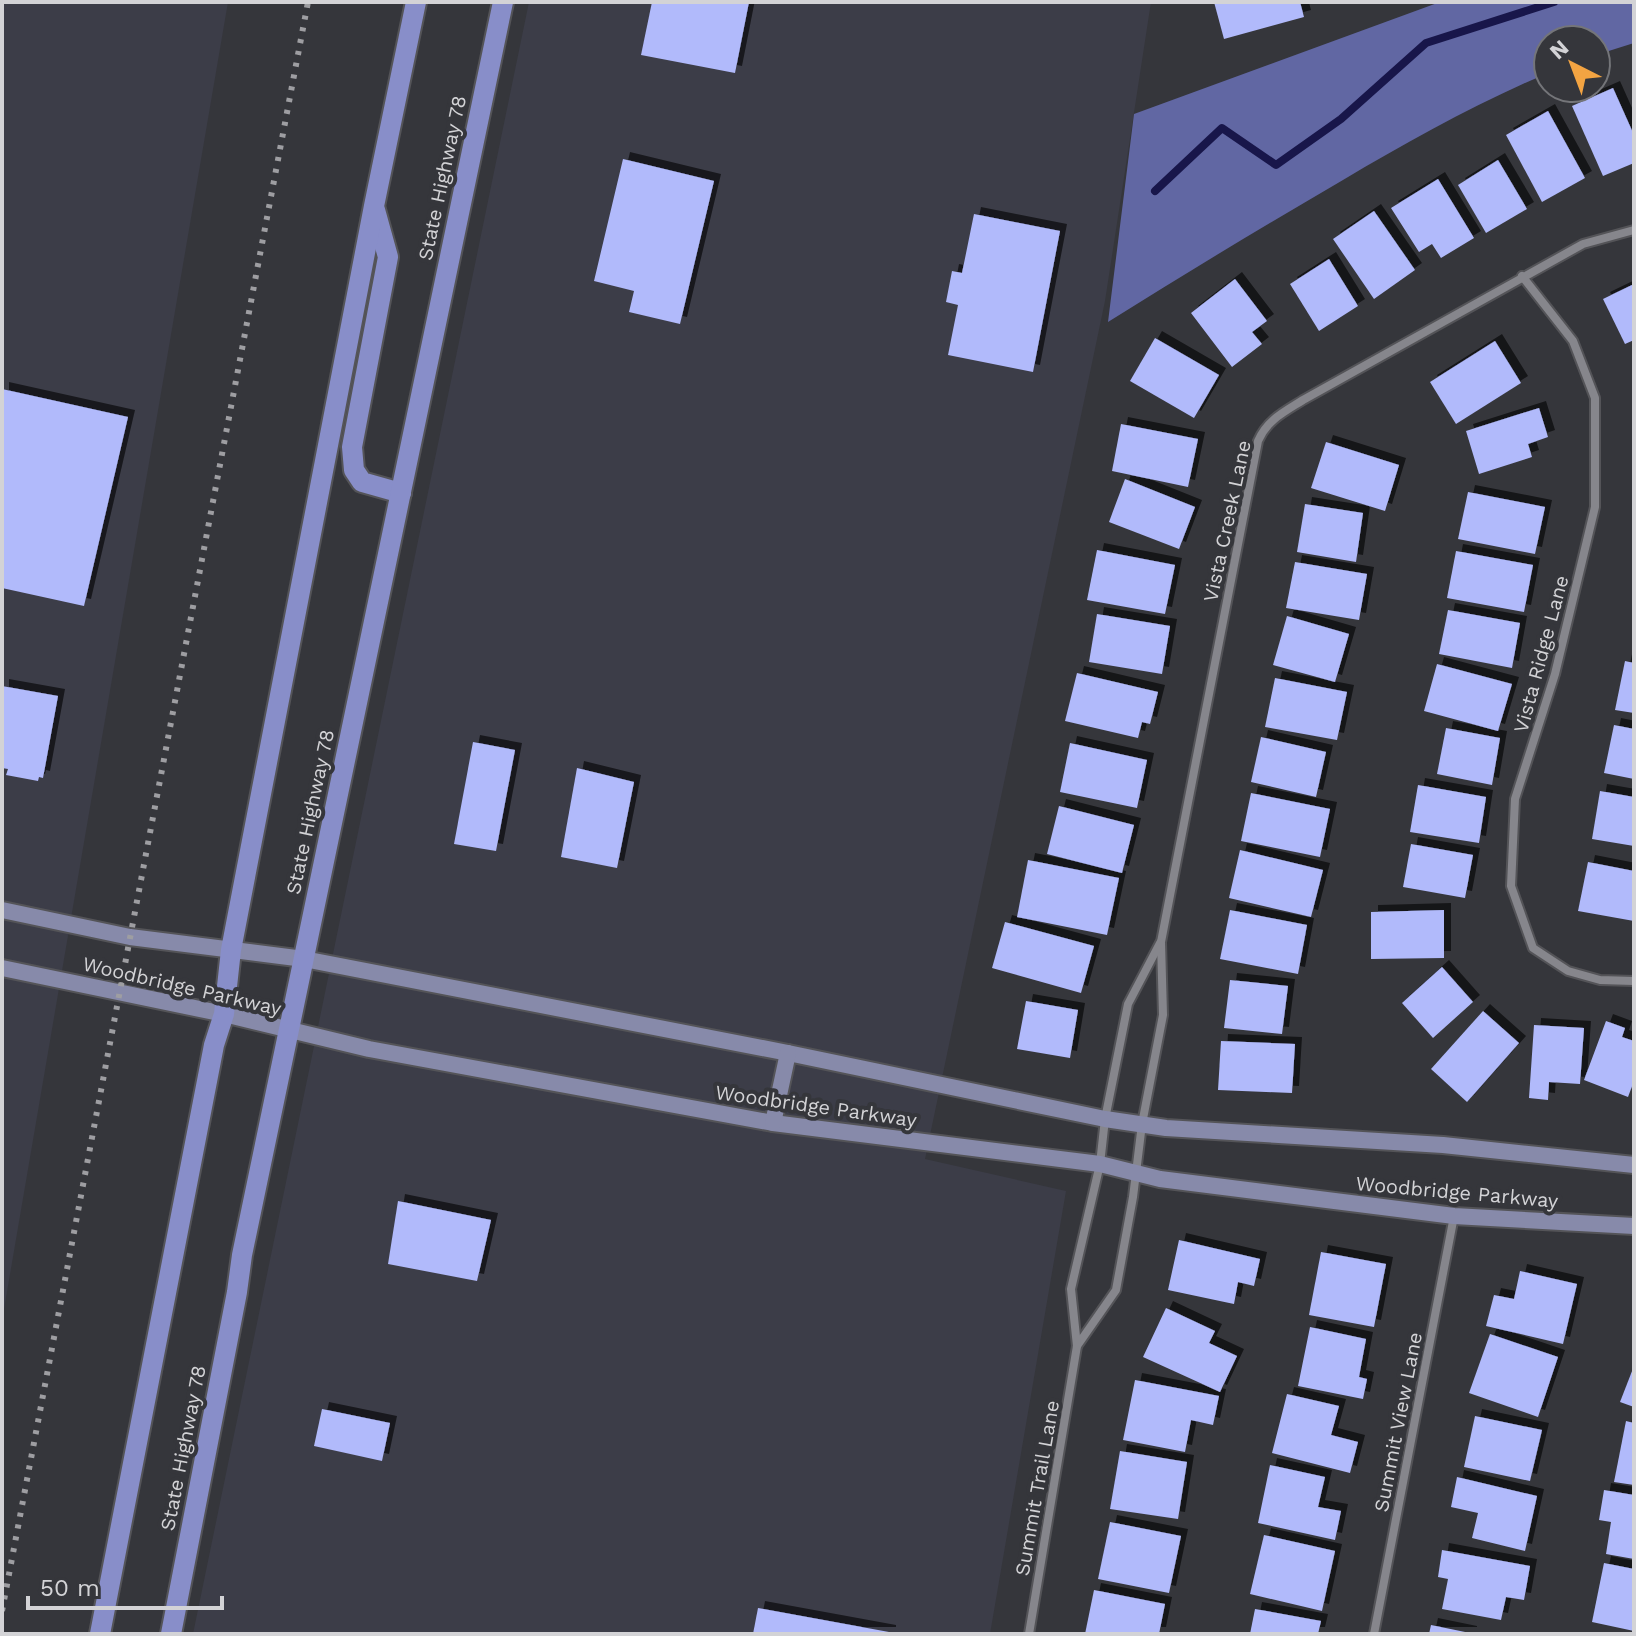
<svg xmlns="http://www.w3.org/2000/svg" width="1636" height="1636" viewBox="0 0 1636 1636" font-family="'Work Sans',sans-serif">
<defs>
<filter id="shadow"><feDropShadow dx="7" dy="-7" stdDeviation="0" flood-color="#0009"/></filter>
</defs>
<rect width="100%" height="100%" fill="#35363b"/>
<!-- built -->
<g fill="#3c3d48">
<path d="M2 2H228L2 1321Z"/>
<path d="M529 2H1151L1105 301 925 1159 1066 1191 990 1634H193Z"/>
</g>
<!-- forest -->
<path fill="#6167a3" d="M1440 2H1634V43L1596 55V40H1548V73C1477 103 1409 141 1343 180 1264 226 1186 273 1108 322L1134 114Z"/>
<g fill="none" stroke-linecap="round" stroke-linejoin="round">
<!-- stream -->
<path stroke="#18164a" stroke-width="8" d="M1155 191 1222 128 1276 165 1341 119 1426 43 1554 2"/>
</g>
<!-- building -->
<g fill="#b1bafb" filter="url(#shadow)">
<path d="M652 2H749L735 73 641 55Z"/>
<path d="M1214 2H1300L1304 17 1224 39Z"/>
<path d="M1613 88 1634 135V163L1603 176 1572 106Z"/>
<path d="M1548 111 1585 178 1542 202 1506 135Z"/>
<path d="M623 159 714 181 680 324 629 312 634 291 594 281Z"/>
<path d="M1498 160 1527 209 1486 233 1458 185Z"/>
<path d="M1438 179 1474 238 1441 258 1432 244 1419 252 1391 208Z"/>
<path d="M1374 211 1415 270 1374 299 1333 239Z"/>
<path d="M974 214 1060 231 1033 372 948 355 958 305 946 302 952 271 962 273Z"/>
<path d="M1329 259 1358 306 1319 331 1290 284Z"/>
<path d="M1235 279 1267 321 1252 332 1262 344 1232 367 1191 313Z"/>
<path d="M1634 284V340L1625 344 1603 299Z"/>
<path d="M1155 338 1219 375 1194 418 1130 381Z"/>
<path d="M1495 341 1521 383 1456 424 1430 382Z"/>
<path d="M2 389 128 417 84 606 2 588Z"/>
<path d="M1539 408 1548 437 1528 444 1532 457 1479 474 1466 431Z"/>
<path d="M1121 424 1198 439 1188 487 1112 471Z"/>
<path d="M1326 442 1399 465 1385 511 1311 488Z"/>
<path d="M1125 479 1195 507 1179 549 1109 522Z"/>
<path d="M1468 492 1545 507 1535 554 1458 539Z"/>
<path d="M1305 504 1363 513 1356 562 1297 552Z"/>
<path d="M1097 550 1175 565 1165 614 1087 600Z"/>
<path d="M1456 551 1533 565 1524 612 1447 598Z"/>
<path d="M1295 562 1367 574 1359 620 1286 608Z"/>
<path d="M1448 610 1520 623 1512 668 1439 654Z"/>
<path d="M1097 614 1170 626 1162 674 1089 662Z"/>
<path d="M1287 616 1349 634 1335 682 1273 665Z"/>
<path d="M1625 661 1634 663V713L1615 710Z"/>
<path d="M1437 664 1512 684 1498 731 1424 711Z"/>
<path d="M1077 673 1158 692 1150 724 1142 722 1138 738 1065 721Z"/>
<path d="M1275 678 1347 692 1337 740 1265 727Z"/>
<path d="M2 686 58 696 43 778 39 777 38 781 6 775 8 769 2 768Z"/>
<path d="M1614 725 1634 729V779L1604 773Z"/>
<path d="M1446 728 1500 738 1492 785 1437 774Z"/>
<path d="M1261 737 1326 752 1316 797 1251 782Z"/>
<path d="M473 742 515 750 496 851 454 844Z"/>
<path d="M1070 743 1147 760 1137 808 1060 792Z"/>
<path d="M577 768 634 782 617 868 561 857Z"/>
<path d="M1418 785 1486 797 1479 843 1410 832Z"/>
<path d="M1600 791 1634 797V846L1592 839Z"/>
<path d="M1251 793 1330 809 1320 857 1241 841Z"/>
<path d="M1059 806 1134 825 1122 873 1047 854Z"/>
<path d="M1411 844 1473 855 1465 898 1403 887Z"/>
<path d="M1240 850 1323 870 1311 917 1229 898Z"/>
<path d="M1028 860 1119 878 1107 935 1017 917Z"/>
<path d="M1588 862 1634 871V921L1578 911Z"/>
<path d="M1230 910 1307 925 1298 974 1220 959Z"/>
<path d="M1444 910V958L1371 959V912Z"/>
<path d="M1005 922 1094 946 1081 993 992 968Z"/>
<path d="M1442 967 1473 1002 1433 1038 1402 1003Z"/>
<path d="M1230 980 1288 986 1282 1034 1224 1028Z"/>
<path d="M1026 1001 1078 1010 1070 1058 1017 1049Z"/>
<path d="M1483 1011 1519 1043 1467 1102 1431 1069Z"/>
<path d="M1606 1021 1625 1028 1622 1037 1634 1041V1081L1628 1097 1584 1080Z"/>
<path d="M1534 1025 1584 1028 1580 1084 1549 1082 1548 1100 1529 1098Z"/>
<path d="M1221 1041 1295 1044 1292 1093 1218 1090Z"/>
<path d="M398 1201 491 1220 477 1281 388 1264Z"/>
<path d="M1179 1240 1260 1259 1254 1286 1238 1282 1234 1304 1168 1290Z"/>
<path d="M1321 1252 1386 1264 1374 1327 1309 1315Z"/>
<path d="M1520 1271 1577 1284 1563 1344 1486 1326 1494 1295 1514 1299Z"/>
<path d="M1166 1308 1215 1331 1209 1343 1237 1356 1220 1392 1143 1357Z"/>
<path d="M1310 1327 1366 1339 1359 1377 1367 1379 1363 1399 1298 1386Z"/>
<path d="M1490 1334 1558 1357 1538 1417 1469 1393Z"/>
<path d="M1634 1366V1407L1620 1402Z"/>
<path d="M1135 1380 1219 1396 1213 1425 1191 1420 1185 1452 1123 1440Z"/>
<path d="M1287 1394 1339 1406 1331 1435 1358 1442 1350 1473 1272 1453Z"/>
<path d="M322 1409 390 1423 382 1461 314 1446Z"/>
<path d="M1475 1416 1542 1430 1530 1481 1464 1467Z"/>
<path d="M1626 1421 1634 1423V1485L1614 1482Z"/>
<path d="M1120 1451 1187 1462 1178 1519 1110 1509Z"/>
<path d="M1270 1465 1325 1477 1318 1507 1341 1511 1335 1540 1258 1523Z"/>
<path d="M1457 1477 1537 1496 1525 1551 1472 1538 1478 1513 1451 1507Z"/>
<path d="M1604 1490 1634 1495V1559L1606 1554 1611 1522 1599 1520Z"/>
<path d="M1110 1522 1181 1536 1169 1593 1098 1579Z"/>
<path d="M1264 1535 1335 1551 1322 1611 1250 1594Z"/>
<path d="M1442 1550 1530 1566 1524 1600 1506 1597 1501 1620 1442 1609 1448 1579 1438 1577Z"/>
<path d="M1604 1563 1634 1569V1631L1592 1622Z"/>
<path d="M1094 1590 1165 1604 1159 1634H1085Z"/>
<path d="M758 1608 889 1632V1634H753Z"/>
<path d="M1255 1609 1321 1621 1318 1634H1250Z"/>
<path d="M1431 1625 1470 1633V1634H1429Z"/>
</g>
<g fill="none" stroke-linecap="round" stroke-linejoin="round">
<!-- minor casing -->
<g stroke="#545458" stroke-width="12">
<g id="minor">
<path d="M1522 276 1573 341 1595 398V507L1555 674 1515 799 1511 886 1533 948 1568 971 1600 980 1634 981"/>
<path d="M1077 1346 1116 1290 1133 1197 1142 1124 1163 1015 1161 942 1258 441C1267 420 1284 412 1303 400L1583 244 1634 230"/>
<path d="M1029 1634 1077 1346 1071 1289 1100 1164 1105 1119 1128 1004 1160 943"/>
<path d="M1374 1634 1454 1216"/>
</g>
</g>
<!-- secondary casing -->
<g stroke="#545458" stroke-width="20">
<g id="secondary">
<path d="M2 910 130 937 304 959 788 1053 1105 1119 1166 1128 1443 1145 1634 1165"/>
<path d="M2 968 224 1014 369 1049 773 1123 1100 1164 1160 1179 1454 1216 1634 1226"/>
<path d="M773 1123 788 1053"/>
</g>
</g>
<!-- primary casing -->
<g stroke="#545458" stroke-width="24">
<g id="primary">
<path d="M375 210 388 257 352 447 354 470 362 482 401 493"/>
<path d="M100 1634 214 1045 224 1014 231 950 374 206 416 2"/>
<path d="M171 1634 237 1292 242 1255 503 2"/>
</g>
</g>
<!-- minor -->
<use href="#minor" stroke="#86868c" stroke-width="8"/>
<!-- secondary -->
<use href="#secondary" stroke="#878aaa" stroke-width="16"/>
<!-- primary -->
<use href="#primary" stroke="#888ec9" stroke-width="20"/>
<!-- rail -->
<path stroke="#9e9ea2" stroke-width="6" stroke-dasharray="4 8" stroke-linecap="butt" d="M2 1611 308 2"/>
</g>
<g text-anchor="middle" stroke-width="8" stroke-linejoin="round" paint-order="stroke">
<!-- street labels -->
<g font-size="20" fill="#d3d3d6" stroke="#35363b">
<text transform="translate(442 178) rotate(-78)" y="7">State Highway 78</text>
<text transform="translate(1227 521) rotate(-78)" y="7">Vista Creek Lane</text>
<text transform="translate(1541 654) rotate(-75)" y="7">Vista Ridge Lane</text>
<text transform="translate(310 812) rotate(-78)" y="7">State Highway 78</text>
<text transform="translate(182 986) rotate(13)" y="7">Woodbridge Parkway</text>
<text transform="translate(816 1106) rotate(8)" y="7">Woodbridge Parkway</text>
<text transform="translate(1457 1192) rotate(5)" y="7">Woodbridge Parkway</text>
<text transform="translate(1398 1422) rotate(-79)" y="7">Summit View Lane</text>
<text transform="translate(183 1448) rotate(-79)" y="7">State Highway 78</text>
<text transform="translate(1037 1488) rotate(-80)" y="7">Summit Trail Lane</text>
</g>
</g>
<!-- border -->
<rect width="1636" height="1636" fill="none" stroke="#d3d3d6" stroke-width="8"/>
<!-- north arrow -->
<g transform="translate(1572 64) rotate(318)"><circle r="38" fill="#35363b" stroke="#747579" stroke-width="2"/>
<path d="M0-6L14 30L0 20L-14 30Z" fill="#f3a442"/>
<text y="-12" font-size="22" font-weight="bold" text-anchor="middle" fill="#d3d3d6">N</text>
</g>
<!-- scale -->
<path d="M28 1596v12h194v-12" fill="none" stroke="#d3d3d6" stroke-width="4"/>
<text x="40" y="1596" font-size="24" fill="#d3d3d6" stroke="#35363b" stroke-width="6" paint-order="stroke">50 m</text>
</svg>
